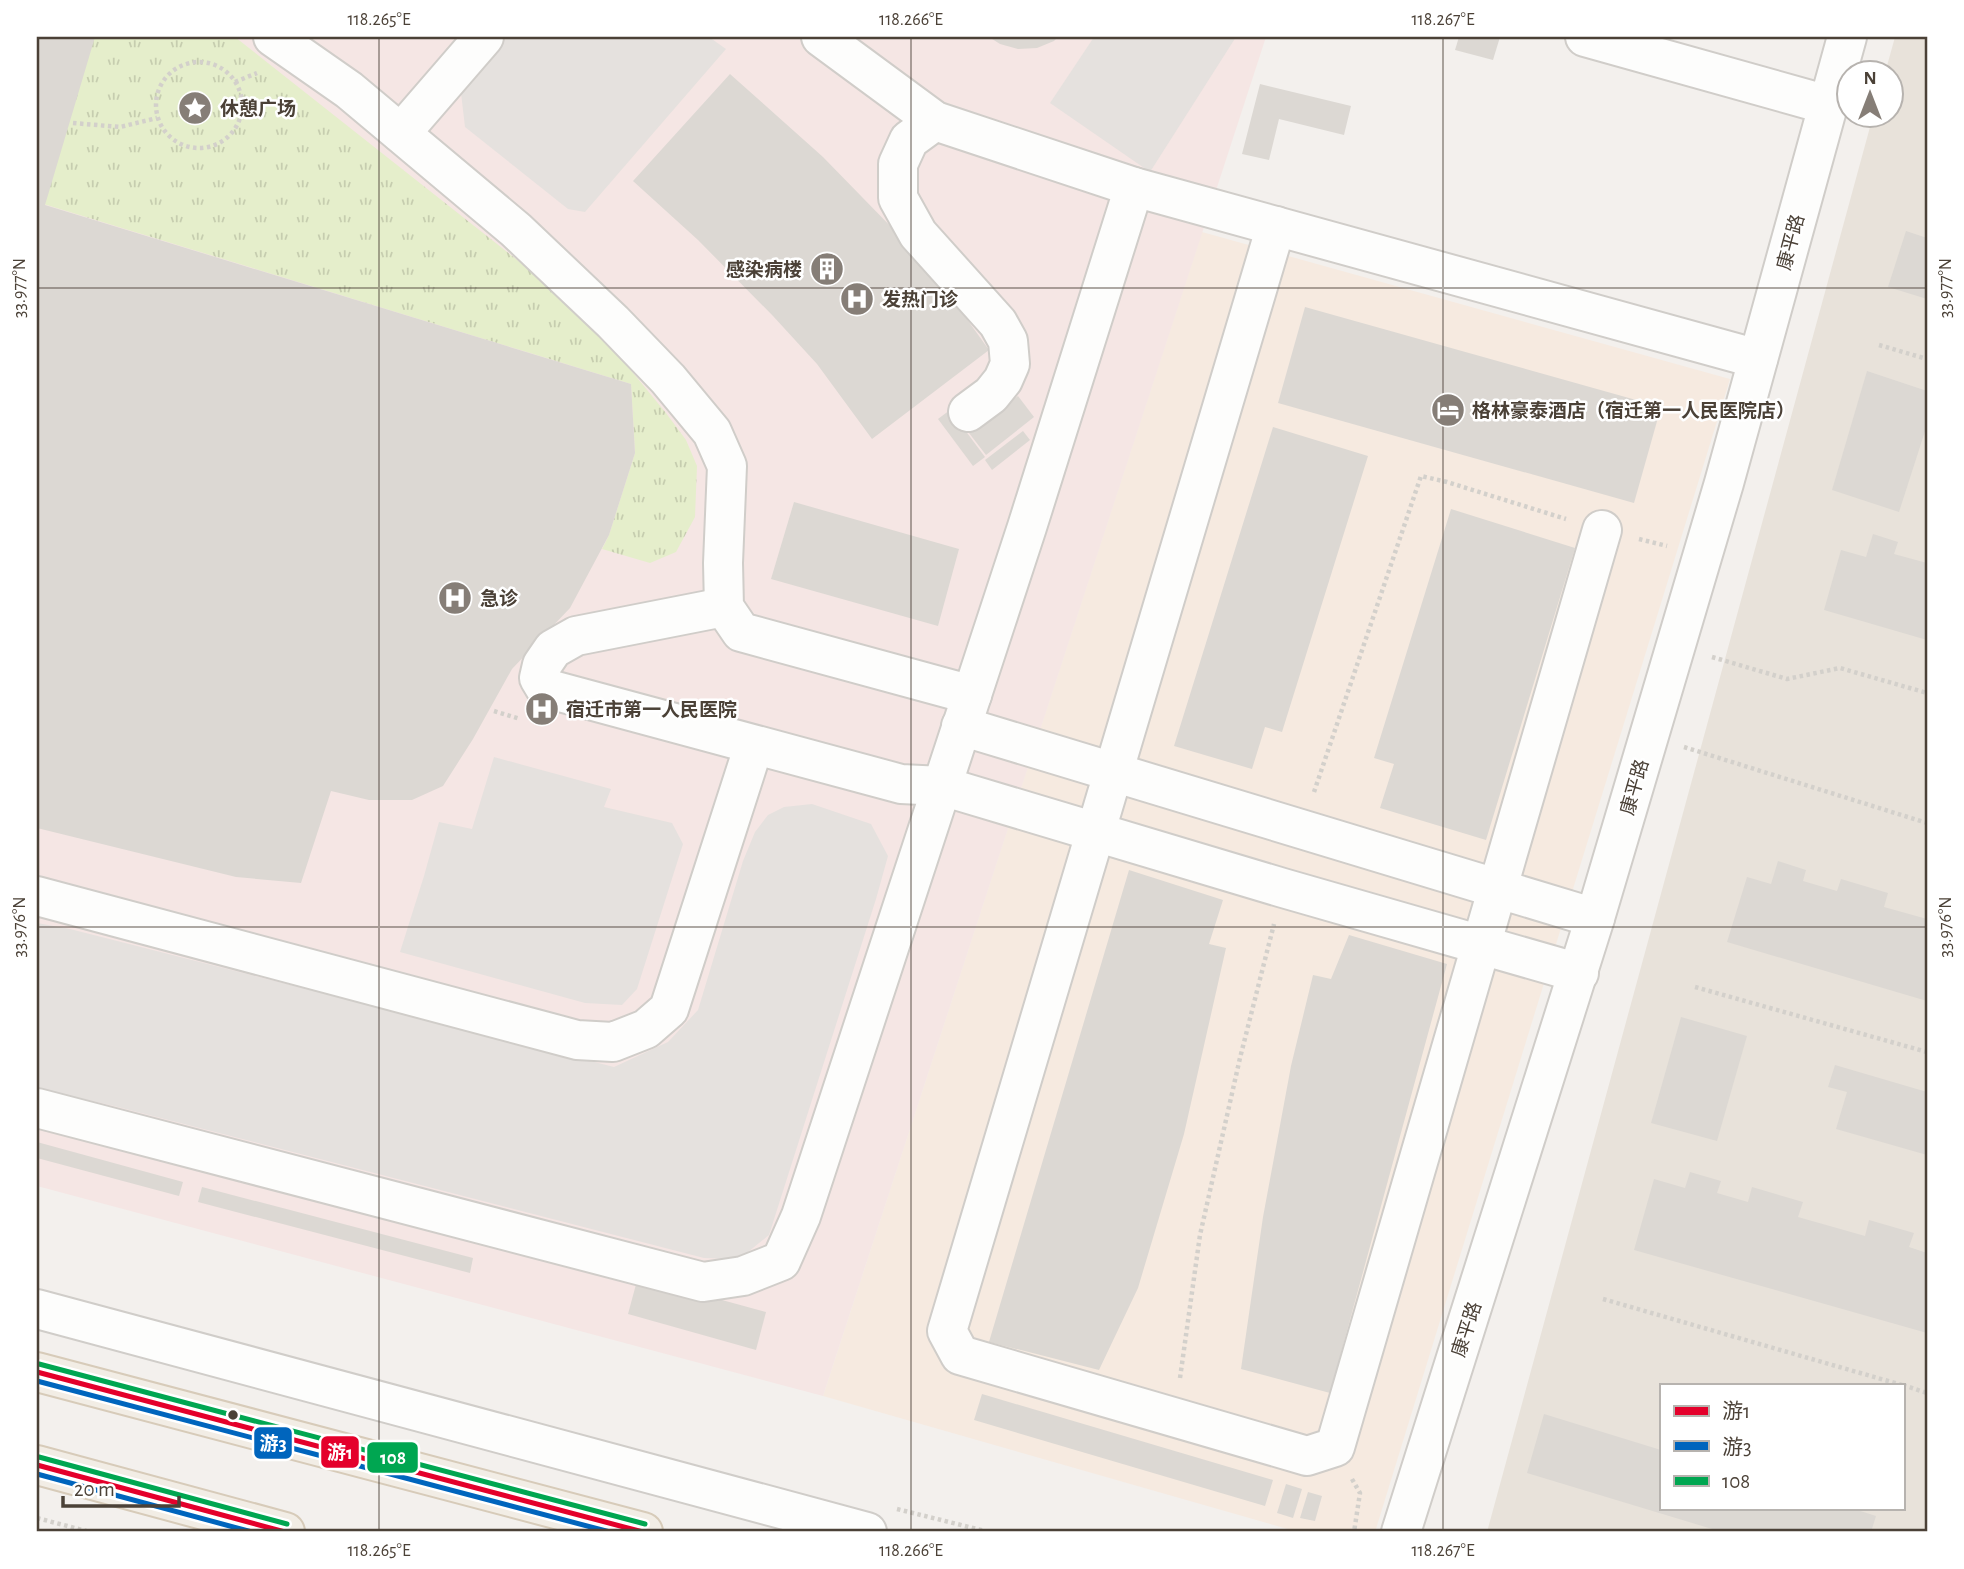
<svg xmlns="http://www.w3.org/2000/svg" width="1964" height="1569" viewBox="0 0 1964 1569" font-family="'Alegreya Sans','Noto Sans SC',sans-serif">
<defs>
<pattern id="grass-tufts" width="24" height="20" patternUnits="userSpaceOnUse" patternTransform="scale(1.75)"><rect width="24" height="20" fill="#e5eecb"/><path d="M3 7l-1-3M5 7V3M7 7l1-3M15 17l-1-3M17 17v-4M19 17l1-3" fill="none" stroke="#c6cdaf"/></pattern>
</defs>
<rect width="100%" height="100%" fill="#f3f0ed"/>
<!-- residential -->
<path fill="#e8e2da" fill-rule="evenodd" d="M1895 37H1927V1532H1487L1873 116H1890V74L1885 73ZM1661 1385H1903V1508H1661Z"/>
<!-- commercial -->
<path fill="#f6eae0" d="M1202 232 1730 379 1375 1532H1298L823 1396Z"/>
<!-- medical -->
<path fill="#f5e6e4" d="M37 37H1266L823 1396 37 1186Z"/>
<!-- grass -->
<path fill="url(#grass-tufts)" d="M37 37H235L583 312 666 413 686 440 697 466 695 517 676 552 650 563 602 549 609 535 635 453 631 384 37 202Z"/>
<!-- parking -->
<g fill="#e5e1de">
<path d="M507 37H709L726 49 585 212 568 209 465 127 461 93Z"/>
<path d="M1094 37H1236L1150 172 1050 103Z"/>
<path d="M494 757 611 789 604 807 672 823 683 844 637 989 622 1005 585 1003 400 952 424 876 439 822 472 829Z"/>
<path d="M812 804 871 824 888 856 876 899 769 1235 748 1252 730 1259 704 1258 114 1106 37 1088V923L70 929 614 1067 668 1042 698 1010 743 861 755 832 768 815 784 807Z"/>
</g>
<!-- building -->
<g fill="#dcd8d3">
<path d="M37 37H95L45 205 631 384 635 453 609 535 570 608 512 669 473 739 443 786 412 800H369L331 791 301 883 236 877 37 828Z"/>
<path d="M989 37H1058L1054 41 1037 48 1018 49 1000 44Z"/>
<path d="M1459 37H1500L1493 60 1455 50Z"/>
<path d="M730 74 823 157 901 237 951 297 989 350 872 439 817 364 773 316 698 240 633 181Z"/>
<path d="M1260 84 1351 106 1344 135 1279 119 1269 160 1242 154Z"/>
<path d="M1906 231 1927 238V299L1888 287Z"/>
<path d="M1305 307 1661 407 1634 503 1278 403Z"/>
<path d="M1867 371 1927 391V425L1899 512 1832 490Z"/>
<path d="M1018 396 1034 417 986 455 969 433Z"/>
<path d="M950 410 985 457 973 466 938 419Z"/>
<path d="M1273 427 1368 456 1282 732 1265 727 1252 769 1174 746Z"/>
<path d="M1023 431 1030 440 992 470 985 460Z"/>
<path d="M794 502 959 549 938 626 771 579Z"/>
<path d="M1451 509 1575 548 1486 840 1380 808 1394 764 1374 758Z"/>
<path d="M1873 534 1898 542 1894 554 1927 563V640L1824 610 1841 550 1866 557Z"/>
<path d="M1778 861 1806 870 1803 881 1837 891 1841 879 1888 893 1884 907 1927 919V1001L1727 942 1747 877 1771 884Z"/>
<path d="M1129 870 1223 900 1209 944 1226 948 1184 1134 1138 1288 1099 1370 989 1342Z"/>
<path d="M1349 935 1447 964 1330 1393 1241 1369 1263 1217 1291 1066 1313 975 1331 979Z"/>
<path d="M1681 1017 1747 1036 1717 1141 1651 1123Z"/>
<path d="M1835 1065 1927 1092V1155L1836 1129 1847 1092 1828 1087Z"/>
<path d="M37 1142 183 1182 179 1196 37 1158Z"/>
<path d="M1690 1172 1721 1181 1717 1193 1748 1202 1752 1187 1803 1202 1798 1217 1865 1236 1869 1220 1914 1233 1909 1247 1927 1253V1333L1634 1250 1654 1179 1685 1188Z"/>
<path d="M202 1187 473 1258 470 1273 198 1202Z"/>
<path d="M638 1277 766 1312 756 1350 628 1314Z"/>
<path d="M982 1394 1273 1480 1265 1506 974 1420Z"/>
<path d="M1544 1414 1661 1450V1508H1851L1876 1516 1871 1532H1722L1527 1473Z"/>
<path d="M1286 1484 1302 1489 1293 1518 1277 1513Z"/>
<path d="M1308 1492 1322 1496 1315 1521 1300 1518Z"/>
</g>
<g fill="none" stroke-linecap="round" stroke-linejoin="round">
<!-- minor casing -->
<g stroke="#d0cdc9" stroke-width="42">
<g id="minor">
<path d="M273 37 349 90 516 230 613 322 668 379 712 432 727 466 723 563 724 607 741 632 972 695"/>
<path d="M1585 37 1828 105"/>
<path d="M935 121 909 140 898 164V198L918 234 998 323 1008 341 1010 364 1003 380 991 395 968 412"/>
<path d="M401 133 484 37"/>
<path d="M1134 187 1758 359"/>
<path d="M1276 226 947 1331 960 1355 1307 1456 1335 1447 1602 530"/>
<path d="M724 607 576 636 553 649 542 665 539 678 545 688 901 784 942 786 1283 888 1579 973"/>
<path d="M961 726 1595 918"/>
<path d="M37 896 577 1040 613 1042 646 1029 669 1009 754 745"/>
<path d="M37 1108 703 1282 743 1276 781 1261 801 1216 1027 527 1134 187 935 121 821 37"/>
<path d="M37 1309 867 1532"/>
<path d="M1401 1532 1595 918 1724 483 1847 37"/>
</g>
</g>
<!-- major casing -->
<g stroke="#d7cbb9" stroke-width="42">
<g id="major">
<path d="M37 1372 643 1532"/>
<path d="M37 1465 285 1532"/>
</g>
</g>
<!-- path -->
<g stroke="#d3d0cb" stroke-width="4.5" stroke-dasharray="3.5 3.5" stroke-linecap="butt">
<circle cx="199" cy="105" r="43"/>
<path d="M235 82 257 73"/>
<path d="M73 123 120 127 157 118"/>
<path d="M1879 345 1927 359"/>
<path d="M1639 539 1667 546"/>
<path d="M1712 657 1787 679 1840 668 1927 693"/>
<path d="M494 711 520 719"/>
<path d="M1684 747 1927 823"/>
<path d="M1314 792 1421 476 1447 482 1566 519"/>
<path d="M1695 987 1927 1052"/>
<path d="M1603 1299 1902 1385"/>
<path d="M1180 1378 1200 1235 1240 1058 1274 924"/>
<path d="M1903 1385 1927 1393"/>
<path d="M1352 1479 1360 1493 1354 1532"/>
<path d="M897 1509 989 1532"/>
<path d="M37 1518 90 1532"/>
</g>
<!-- minor -->
<use href="#minor" stroke="#fdfdfc" stroke-width="38"/>
<!-- major -->
<use href="#major" stroke="#f2ede5" stroke-width="38"/>
<!-- bus-1 casing -->
<g stroke="#fff" stroke-width="10">
<g id="bus-1">
<path d="M37 1372 643 1532"/>
<path d="M37 1465 285 1532"/>
</g>
</g>
<!-- bus-2 casing -->
<g stroke="#fff" stroke-width="10">
<g id="bus-2">
<path d="M37 1381 610 1532"/>
<path d="M37 1474 252 1532"/>
</g>
</g>
<!-- bus-3 casing -->
<g stroke="#fff" stroke-width="10">
<g id="bus-3">
<path d="M39 1364 645 1524"/>
<path d="M39 1457 287 1524"/>
</g>
</g>
<!-- bus-1 -->
<use href="#bus-1" stroke="#e4002b" stroke-width="5"/>
<!-- bus-2 -->
<use href="#bus-2" stroke="#0065bd" stroke-width="5"/>
<!-- bus-3 -->
<use href="#bus-3" stroke="#00a651" stroke-width="5"/>
</g>
<!-- ticks -->
<path fill="none" stroke="#4b4137" stroke-width="2" stroke-opacity="0.45" d="M379 37V1532M911 37V1532M1443 37V1532M37 288H1927M37 927H1927"/>
<!-- icons -->
<defs>
<g id="sight-disc" transform="scale(1.75)"><circle r="9.5" fill="#867e77" stroke="#fff"/><path d="M0-6L1.8-2.2L6-1.7L2.9 1.2L3.7 5.4L0 3.3L-3.7 5.4L-2.9 1.2L-6-1.7L-1.8-2.2Z" fill="#fff"/></g>
<g id="building-disc" transform="scale(1.75)"><circle r="9.5" fill="#867e77" stroke="#fff"/><path d="M-4-6H4V6H1V3H-1V6H-4ZM-2.5-4.3h1.7v1.8h-1.7ZM.8-4.3h1.7v1.8H.8ZM-2.5-1h1.7V.8h-1.7ZM.8-1h1.7V.8H.8Z" fill="#fff"/></g>
<g id="hospital-disc" transform="scale(1.75)"><circle r="9.5" fill="#867e77" stroke="#fff"/><path d="M-5-5h3v3.5h4V-5h3V5h-3V1.5h-4V5h-3Z" fill="#fff"/></g>
<g id="hotel-disc" transform="scale(1.75)"><circle r="9.5" fill="#867e77" stroke="#fff"/><path d="M-6-4.5h1.5V1H6V5H4.5V3h-9V5H-6ZM-4 0a1.8 1.8 0 1 1 3.6 0ZM.5 0V-2.5h3Q6-2.5 6 0Z" fill="#fff"/></g>
</defs>
<g fill-rule="evenodd">
<use href="#sight-disc" x="195" y="108"/>
<use href="#building-disc" x="827" y="269"/>
<use href="#hospital-disc" x="857" y="299"/>
<use href="#hotel-disc" x="1448" y="410"/>
<use href="#hospital-disc" x="455" y="598"/>
<use href="#hospital-disc" x="542" y="709"/>
</g>
<!-- markers -->
<circle fill="#4b4137" stroke="#fff" stroke-width="2.5" cx="233" cy="1415" r="6"/>
<g text-anchor="middle" stroke-width="5" stroke-linejoin="round" paint-order="stroke">
<!-- poi labels -->
<g font-size="19" font-weight="bold" fill="#4b4137" stroke="#fff" text-anchor="start">
<text x="220" y="115">休憩广场</text>
<text x="802" y="276" text-anchor="end">感染病楼</text>
<text x="882" y="306">发热门诊</text>
<text x="1472" y="417">格林豪泰酒店（宿迁第一人民医院店）</text>
<text x="480" y="605">急诊</text>
<text x="566" y="716">宿迁市第一人民医院</text>
</g>
<!-- street labels -->
<g font-size="19" fill="#4b4137" stroke="#fff">
<text transform="translate(1790 242) rotate(-75)" y="7">康平路</text>
<text transform="translate(1634 787) rotate(-74)" y="7">康平路</text>
<text transform="translate(1466 1329) rotate(-72)" y="7">康平路</text>
</g>
</g>
<g stroke="#fff" stroke-width="2.5">
<rect x="253" y="1426" width="40" height="34" rx="7" fill="#0065bd"/>
<rect x="320" y="1435" width="40" height="34" rx="7" fill="#e4002b"/>
<rect x="366" y="1441" width="53" height="33" rx="7" fill="#00a651"/>
</g>
<g font-size="19" text-anchor="middle" font-weight="bold" fill="#fff">
<text x="273" y="1450">游3</text>
<text x="340" y="1459">游1</text>
<text x="393" y="1464">108</text>
</g>
<!-- border -->
<rect width="1964" height="1569" fill="none" stroke="#ffffff" stroke-width="77"/>
<!-- legend -->
<rect x="1660" y="1384" width="245" height="126" fill="#ffffff" stroke="#b7b3af" stroke-width="2"/>
<rect x="1674" y="1406" width="35" height="10" fill="#e4002b" stroke="#b7b3af" stroke-width="2"/>
<text x="1722" y="1418" font-size="21" fill="#4b4137">游1</text>
<rect x="1674" y="1441" width="35" height="10" fill="#0065bd" stroke="#b7b3af" stroke-width="2"/>
<text x="1722" y="1454" font-size="21" fill="#4b4137">游3</text>
<rect x="1674" y="1476" width="35" height="10" fill="#00a651" stroke="#b7b3af" stroke-width="2"/>
<text x="1722" y="1488" font-size="21" fill="#4b4137">108</text>
<!-- north arrow -->
<g transform="translate(1870 94)"><circle r="33" fill="#ffffff" stroke="#b7b3af" stroke-width="2"/>
<path d="M0-5L12 26L0 18L-12 26Z" fill="#867e77"/>
<text y="-10" font-size="19" font-weight="bold" text-anchor="middle" fill="#4b4137">N</text>
</g>
<!-- scale -->
<path d="M63 1496v10h116v-10" fill="none" stroke="#4b4137" stroke-width="3.5"/>
<text x="74" y="1496" font-size="21" fill="#4b4137" stroke="#ffffff" stroke-width="5" paint-order="stroke">20 m</text>
<rect x="38" y="38" width="1888" height="1492" fill="none" stroke="#4b4137" stroke-width="2.5"/>
<g font-size="18" text-anchor="middle" fill="#4b4137">
<text x="379" y="25">118.265°E</text>
<text x="911" y="25">118.266°E</text>
<text x="1443" y="25">118.267°E</text>
<text transform="translate(19 288) rotate(-90)" y="6">33.977°N</text>
<text transform="translate(1945 288) rotate(-90)" y="6">33.977°N</text>
<text transform="translate(19 927) rotate(-90)" y="6">33.976°N</text>
<text transform="translate(1945 927) rotate(-90)" y="6">33.976°N</text>
<text x="379" y="1556">118.265°E</text>
<text x="911" y="1556">118.266°E</text>
<text x="1443" y="1556">118.267°E</text>
</g>
</svg>
